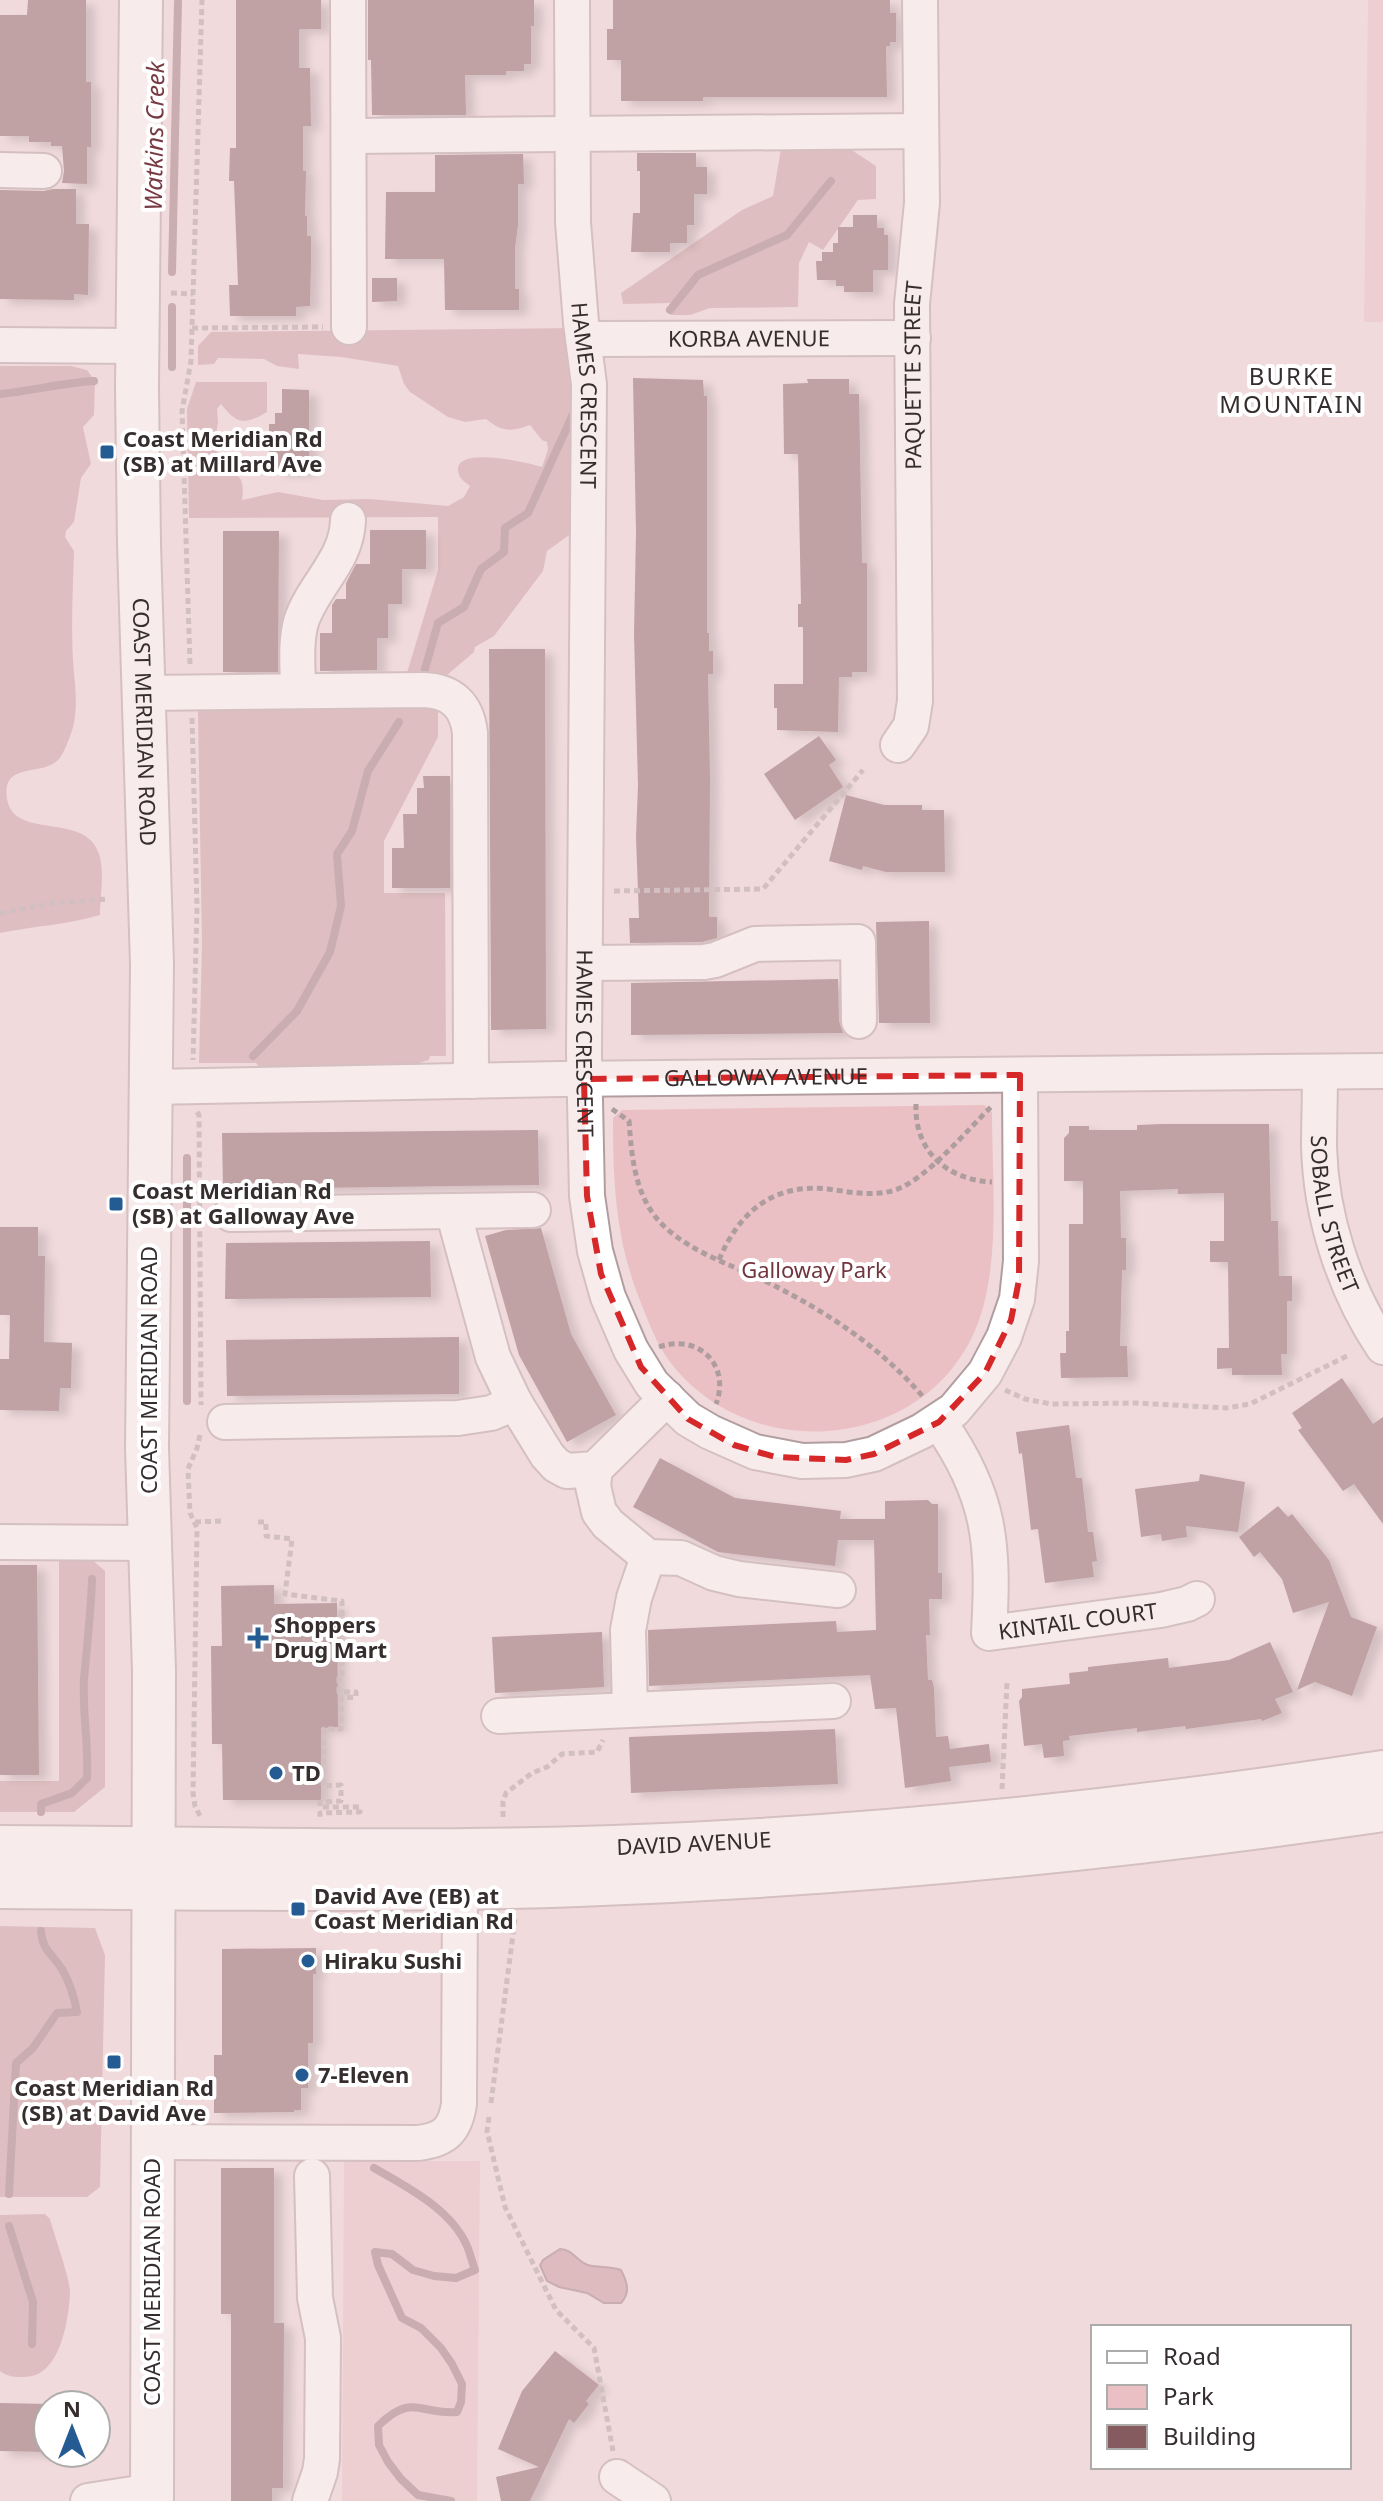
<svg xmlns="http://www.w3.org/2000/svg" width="1383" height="2501" viewBox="0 0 1383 2501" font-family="'Noto Sans',sans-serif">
<defs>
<filter id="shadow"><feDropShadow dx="9" dy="5" stdDeviation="4" flood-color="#0004"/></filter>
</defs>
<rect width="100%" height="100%" fill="#f0dadc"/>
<!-- green -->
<g fill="#eac0c4">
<path d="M1368 0H1383V322H1364Z"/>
<path d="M984 1105 992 1112C992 1178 1001 1261 978 1323 930 1451 751 1468 670 1362 658 1346 650 1326 643 1308 616 1244 613 1187 613 1118L622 1110Z"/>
<path d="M344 2161H480L477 2501H342Z"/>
</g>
<!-- forest -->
<g fill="#ca9ca0">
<path d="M782 143H841L876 166V199L858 200 823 250 809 242 799 263 798 307 710 308 690 315H671V303L623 304 621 293 742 210 773 196Z"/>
<path d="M576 328 579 528 547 551 543 571 494 636 475 647 474 652 446 676H406L438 570V517L189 518 187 409 196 382H267V412C245 425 237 425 221 404L217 409 218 422 215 442 221 469C241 472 245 481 242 500L278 492 323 500 370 499 448 506 464 497 470 486C465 482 459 479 458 471 455 445 529 463 542 467L548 450 547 442 542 440 530 425C511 432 502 432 486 419L465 422 448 417 410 392 404 384 398 366 341 357 298 354 299 369 277 366 264 359 218 358 214 364 198 365V346L211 332Z"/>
<path d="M0 366H71L87 370 95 381 94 415 83 427 91 464 81 478 74 522 66 531 65 537 74 551C73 587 71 624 73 661 75 687 80 714 69 739 66 746 63 755 58 760 41 777 1 761 7 799 14 841 86 811 99 854 105 872 100 897 100 915 67 925 33 926 0 933Z"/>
<path d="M438 705V737L384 841V893H445L446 1056H430L429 1060C381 1076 316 1072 265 1074L256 1063H199L202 945 198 712 202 707Z"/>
<path d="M59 1559H91L105 1571V1787L74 1812H0V1781H59Z"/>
<path d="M0 1926 95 1928 105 1955 100 2187 87 2197H0Z"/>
<path d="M45 2214 50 2219C54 2235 70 2278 70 2292 69 2320 60 2378 24 2377 14 2377 8 2377 0 2371V2215Z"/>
</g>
<!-- water -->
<path fill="#c5969a" stroke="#9a767a" stroke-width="2" d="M560 2249C573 2249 577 2262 588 2265 599 2268 610 2266 621 2270 627 2282 631 2292 621 2303H604L587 2293 559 2287 547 2281 540 2265 543 2260Z"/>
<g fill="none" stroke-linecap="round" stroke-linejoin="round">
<!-- stream -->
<g stroke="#9a767a" stroke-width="8">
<path d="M172 272 178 2"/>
<path d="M670 310 698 275 787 235 831 181"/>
<path d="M172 367V307"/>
<path d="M0 394C32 391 61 383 94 381"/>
<path d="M425 669 438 623 464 607 481 569 504 552 505 528 528 513 574 412"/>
<path d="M253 1056 297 1011 330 952 341 906 337 854 352 831 368 771 399 722"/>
<path d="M187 1158V1401"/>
<path d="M41 1812V1804L72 1793 87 1778C89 1745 82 1712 84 1679 87 1645 91 1613 92 1579"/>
<path d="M374 2168C407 2187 451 2209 467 2246 470 2253 472 2262 475 2270L456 2278 434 2276 413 2270 392 2254 375 2252 378 2265 402 2318 421 2328 441 2348 452 2364 462 2384 461 2402 457 2412C419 2415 413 2392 378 2426L379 2445 388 2462 401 2479 418 2495 451 2501"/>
<path d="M9 2194 16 2063 33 2048 57 2013 77 2012C74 1996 70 1983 62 1969 52 1953 43 1952 41 1931"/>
<path d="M9 2226 33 2302 32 2344"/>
</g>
</g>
<!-- building -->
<g fill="#865b60" filter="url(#shadow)">
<path d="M28 0H86V82H91V147H87V184L62 183 64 171 62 146H51V142H29V136H0V15H27Z"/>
<path d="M236 0H321V29H299V68H310L311 126H303V171H306L305 216H307V236H311V262L310 306 296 307V316H230L229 285H238L234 181H229L230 148H236Z"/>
<path d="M368 0H534V26H531V64H524V71H506V75H465L466 115H372L371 60H368Z"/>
<path d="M613 0H890V13H896V42H890V46H886L887 97H703V101H621V60H607V29H613Z"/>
<path d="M637 153H696V167H707V194H694V225H687V243H670V252H631L633 213H640V171H637Z"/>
<path d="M523 154 524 184H518V225L515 248V289H519V310H445L444 259H385L386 192H435V155Z"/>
<path d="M53 189H76V224H89L88 295 74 294V300L0 299V190L44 191Z"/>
<path d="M853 215H877V228H884V235H888V270H873V292H844V286H836V280H817L816 261H822V252H833V243H838V227H853Z"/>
<path d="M372 278H397V301L372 302Z"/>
<path d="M633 378 703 380 704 396H707V633H709V651H713V674H708L710 779 709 917H717V938L702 942 630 943 629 918H639L636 837 638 785 634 634 636 532Z"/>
<path d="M807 379H849V394H859L862 563H867V672H852V677H839L838 732 777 730V708H774V684H803V627H798V604H801L798 454H784L783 384 808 383Z"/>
<path d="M282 389 309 390V471H275V452H269V424H275V413H282Z"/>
<path d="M370 530H426V569H402V604H388V638H377V670L320 671V633H332V605L336 599H346V583L356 564H370Z"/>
<path d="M223 531H279L278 672H223Z"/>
<path d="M489 649H545L546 1029 491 1030Z"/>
<path d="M819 736 836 760 829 765 843 787 795 820 764 774Z"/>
<path d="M423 776H450V888H392V848H404L403 814H417V788H424Z"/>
<path d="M846 795 884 805H922V810H944L945 872H886L863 866 862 870 829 861Z"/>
<path d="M929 921 930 1023H879L876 922Z"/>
<path d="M838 979 839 1021 843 1033 631 1035V983Z"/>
<path d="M1162 1124H1269L1271 1221H1278L1279 1276H1292V1301H1287V1354H1281L1282 1375H1232V1368L1217 1369V1348H1229L1228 1262H1210V1241H1224V1193L1178 1194V1189L1120 1191 1121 1238H1126V1270H1122L1120 1346H1127L1128 1377 1061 1378 1060 1353H1066V1331H1069V1224H1083V1181H1064V1138L1069 1133V1126H1089V1130H1137V1125Z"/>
<path d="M538 1130 539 1185 223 1189 222 1133Z"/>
<path d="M0 1227H38V1256H45L44 1342 72 1343 71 1388H60L59 1411 0 1410V1359H9L10 1315H0Z"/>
<path d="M541 1228 571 1334 616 1415 567 1442 519 1355 485 1236 506 1230Z"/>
<path d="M430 1241 431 1297 225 1299 226 1243Z"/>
<path d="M459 1337V1394L227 1396 226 1340Z"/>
<path d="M1342 1378 1373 1424 1383 1417V1524L1354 1484 1343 1491 1298 1430 1302 1428 1292 1413Z"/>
<path d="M1069 1425 1076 1478H1082L1088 1532H1093L1097 1561 1092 1562 1094 1577 1045 1583 1038 1529 1031 1530 1022 1453 1019 1454 1016 1432Z"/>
<path d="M660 1458 735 1498 841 1511 840 1519H885V1501L928 1500 932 1504H938V1573H942V1599H929L930 1635H926L928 1680H932L934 1688 936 1737 948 1736 950 1749 989 1744 991 1762 949 1767 951 1781 905 1788 896 1708 875 1709 870 1675 649 1686 648 1630 836 1621 837 1632 876 1630 874 1540H838L835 1566 718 1552 633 1507Z"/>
<path d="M1200 1474 1245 1482 1238 1532 1186 1526 1187 1537 1162 1541 1161 1534 1141 1537 1135 1489 1199 1481Z"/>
<path d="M1278 1506 1288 1517 1292 1514 1329 1560 1351 1617 1377 1627 1352 1696 1315 1682 1297 1690 1329 1602 1293 1613 1282 1579 1260 1552 1254 1557 1239 1537Z"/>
<path d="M0 1565H37L39 1775H0Z"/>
<path d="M274 1585V1604L337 1603 338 1727 321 1728V1800H223L222 1744H212L211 1646H222L221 1586Z"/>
<path d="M602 1632 604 1687 495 1693 492 1637Z"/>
<path d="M1270 1642 1293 1692 1275 1699 1282 1713 1262 1721 1261 1719 1186 1729 1185 1726 1137 1732V1728L1069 1736 1070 1740 1063 1741 1064 1756 1044 1758 1042 1744 1024 1746 1019 1701 1022 1697V1689L1070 1684 1069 1673 1088 1671V1667L1168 1658 1169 1668 1229 1660Z"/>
<path d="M835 1729 838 1784 631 1793 629 1737Z"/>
<path d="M316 1948V1974H313V2043H308V2088H301V2110H294V2112L214 2113V2055H222V1949Z"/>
<path d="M221 2168H274V2323H284L283 2488H272V2501H231V2314H221Z"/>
<path d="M555 2351 599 2385 586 2401 589 2404 574 2423 569 2419 530 2501H501L496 2477 539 2467 498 2449 522 2391Z"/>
<path d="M0 2403 48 2404V2452L0 2451Z"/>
</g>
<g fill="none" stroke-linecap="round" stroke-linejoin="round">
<!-- minor casing -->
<g stroke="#b29ea0" stroke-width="38">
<g id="minor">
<path d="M348 0 349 327"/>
<path id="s1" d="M572 0 573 222 581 323 589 384 584 1053 587 1196 595 1251 608 1297 631 1350 652 1384 688 1419 710 1432 755 1452 802 1461 846 1460 874 1454 922 1431 954 1410 985 1373 1004 1337 1017 1299 1021 1261 1020 1075"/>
<path d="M349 136 921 131"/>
<path d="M0 170 44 171"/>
<path id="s2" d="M583 339 913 338"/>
<path d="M0 345 138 346"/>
<path d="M298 691C298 669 295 644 301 622 313 585 347 561 348 520"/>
<path d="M143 693 424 690C451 691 467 705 470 733L471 1081"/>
<path id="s3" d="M898 745 911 726 915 701 912 304 922 203 920 0"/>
<path d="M586 963 704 962 715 960 755 944 858 942 859 1021"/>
<path id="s4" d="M1320 1072C1320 1097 1319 1122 1319 1147 1321 1217 1344 1289 1383 1347"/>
<path id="s5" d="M150 1087 561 1079 1383 1071"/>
<path d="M453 1211 533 1210"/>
<path d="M231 1214 453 1211 493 1357 515 1403 547 1455 556 1465 567 1471 595 1469 593 1486 599 1512 608 1524 648 1557 681 1558 714 1573 739 1579 838 1590"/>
<path d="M225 1422 458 1418 491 1413 515 1403"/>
<path id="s6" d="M939 1422C991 1496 994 1544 989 1633L1161 1610 1187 1604 1197 1599"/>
<path d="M595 1469 667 1398"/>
<path d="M0 1542 150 1543"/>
<path d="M630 1709 628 1630 634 1598 648 1557"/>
<path d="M499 1716 833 1701"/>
<path d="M152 2142 418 2143C444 2140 455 2131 459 2104L460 1888"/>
<path d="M617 2477 653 2501"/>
<path d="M88 2501 152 2491"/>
<path d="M310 2501 320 2472 322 2459 323 2338 315 2298 312 2176"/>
</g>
</g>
<!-- major casing -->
<g stroke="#b29ea0" stroke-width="46">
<g id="major">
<path id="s7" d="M141 0 137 388 139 544 152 965 147 1448 154 1671 152 2501"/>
<path id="s8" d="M0 1847C204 1848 409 1854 613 1847 871 1838 1128 1811 1383 1772"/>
<path d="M0 1887C193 1888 386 1892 578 1885 848 1875 1116 1849 1383 1810"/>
</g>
</g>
<!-- path -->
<g stroke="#ae9d9f" stroke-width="5" stroke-dasharray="6 4" stroke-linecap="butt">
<path d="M171 293 193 294"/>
<path d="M192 328 323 327"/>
<path d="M190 664 182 411 191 361 202 0"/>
<path d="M192 718 197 907 193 1060"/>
<path d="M614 891 763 889 863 770"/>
<path d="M0 913 54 903 107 899"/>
<path d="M916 1104C914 1152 948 1180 992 1182"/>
<path d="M612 1109 629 1121C632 1160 635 1200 666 1228 692 1252 731 1265 763 1280 824 1310 880 1346 924 1398"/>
<path d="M197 1112 199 1115 201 1405"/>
<path d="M719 1260C739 1212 773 1183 828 1189 850 1192 873 1197 895 1190 926 1180 968 1129 992 1106"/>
<path d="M659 1347C698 1333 731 1365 716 1404"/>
<path d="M1005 1390 1025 1399 1051 1404 1136 1403 1226 1408 1250 1404 1349 1355"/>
<path d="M200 1435 197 1448 188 1469 190 1513 197 1528 193 1793 195 1806 200 1816"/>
<path d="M195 1522 221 1521"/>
<path d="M258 1522H266V1536L292 1539 285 1594 342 1601V1676H339V1692H356V1697L341 1698V1729H324L323 1786 341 1785V1801L320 1802V1807H360V1812L320 1813V1819"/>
<path d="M1002 1789 1007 1682"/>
<path d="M503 1817V1802L506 1793 532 1773 547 1767 562 1754 597 1752 603 1740"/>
<path d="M491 2103 515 1919"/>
<path d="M489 2117 487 2131 505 2207 556 2310 594 2348 613 2451"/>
</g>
<!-- minor -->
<use href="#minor" stroke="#fff" stroke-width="34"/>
<!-- major -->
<use href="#major" stroke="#fff" stroke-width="42"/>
</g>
<!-- marked area -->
<path d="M0 0H1383V2501H0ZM1020 1075 1019 1280 1011 1320 985 1373 939 1422 874 1454 846 1460 775 1457 734 1445 688 1419 641 1367 601 1274 587 1196 584 1079Z" fill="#f0dadc" fill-opacity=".55" fill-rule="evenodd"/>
<path fill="none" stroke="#d62828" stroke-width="6" stroke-dasharray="16 10" stroke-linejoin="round" d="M1020 1075 1019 1280 1011 1320 985 1373 939 1422 874 1454 846 1460 775 1457 734 1445 688 1419 641 1367 601 1274 587 1196 584 1079Z"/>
<!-- markers -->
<g fill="#245b93" stroke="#fff" stroke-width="3">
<rect x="99" y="444" width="16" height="16" rx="4"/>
<rect x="108" y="1196" width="16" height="16" rx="4"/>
<path d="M254 1626h8v8h8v8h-8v8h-8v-8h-8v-8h8z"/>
<circle cx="276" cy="1773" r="8"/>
<rect x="290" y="1901" width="16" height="16" rx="4"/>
<circle cx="308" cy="1961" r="8"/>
<rect x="106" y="2054" width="16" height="16" rx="4"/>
<circle cx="302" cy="2075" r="8"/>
</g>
<g text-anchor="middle" stroke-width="8" stroke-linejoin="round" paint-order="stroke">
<!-- street labels -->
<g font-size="22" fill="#352d2e" stroke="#fff">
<text dy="8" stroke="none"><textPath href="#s2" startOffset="166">KORBA AVENUE</textPath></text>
<text dy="8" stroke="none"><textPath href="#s3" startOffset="374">PAQUETTE STREET</textPath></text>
<text dy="8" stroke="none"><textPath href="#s1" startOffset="396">HAMES CRESCENT</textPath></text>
<text dy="8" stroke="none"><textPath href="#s7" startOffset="722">COAST MERIDIAN ROAD</textPath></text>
<text dy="8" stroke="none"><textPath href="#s1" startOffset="1044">HAMES CRESCENT</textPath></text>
<text dy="8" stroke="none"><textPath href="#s5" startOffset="616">GALLOWAY AVENUE</textPath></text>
<text dy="8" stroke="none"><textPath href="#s4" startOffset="144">SOBALL STREET</textPath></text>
<text transform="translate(149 1370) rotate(-90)" y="8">COAST MERIDIAN ROAD</text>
<text dy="8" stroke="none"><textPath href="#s6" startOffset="312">KINTAIL COURT</textPath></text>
<text dy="8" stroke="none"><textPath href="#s8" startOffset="694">DAVID AVENUE</textPath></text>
<text transform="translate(152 2282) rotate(-90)" y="8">COAST MERIDIAN ROAD</text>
</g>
<!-- poi labels -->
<g font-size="22" font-weight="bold" fill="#352d2e" stroke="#fff" text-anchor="start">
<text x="123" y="447">Coast Meridian Rd<tspan x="123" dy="25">(SB) at Millard Ave</tspan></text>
<text x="132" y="1199">Coast Meridian Rd<tspan x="132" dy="25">(SB) at Galloway Ave</tspan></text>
<text x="274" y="1633">Shoppers<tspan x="274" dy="25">Drug Mart</tspan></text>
<text x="292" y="1781">TD</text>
<text x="314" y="1904">David Ave (EB) at<tspan x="314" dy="25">Coast Meridian Rd</tspan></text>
<text x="324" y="1969">Hiraku Sushi</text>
<text x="318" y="2083">7-Eleven</text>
<text x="114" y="2096" text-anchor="middle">Coast Meridian Rd<tspan x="114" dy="25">(SB) at David Ave</tspan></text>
</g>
<!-- park labels -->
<g font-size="22" fill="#72353e" stroke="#fff">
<text x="814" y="1278">Galloway Park</text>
</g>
<!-- water labels -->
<g font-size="24" font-style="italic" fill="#783a43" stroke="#fff">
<text transform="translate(155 136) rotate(-89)" y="8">Watkins Creek</text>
</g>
<!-- neighbourhood labels -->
<g font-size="24" letter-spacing="2" fill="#352d2e" stroke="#fff">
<text x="1292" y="385">BURKE<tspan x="1292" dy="28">MOUNTAIN</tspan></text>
</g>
</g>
<!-- legend -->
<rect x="1091" y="2325" width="260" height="144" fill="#ffffff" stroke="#aeabab" stroke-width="2"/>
<rect x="1107" y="2351" width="40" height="12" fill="#ffffff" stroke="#aeabab" stroke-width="2"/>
<text x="1163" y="2365" font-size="24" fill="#352d2e">Road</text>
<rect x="1107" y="2385" width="40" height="24" fill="#eac0c4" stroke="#aeabab" stroke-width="2"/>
<text x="1163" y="2405" font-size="24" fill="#352d2e">Park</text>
<rect x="1107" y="2425" width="40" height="24" fill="#865b60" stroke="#aeabab" stroke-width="2"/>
<text x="1163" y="2445" font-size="24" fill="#352d2e">Building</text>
<!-- north arrow -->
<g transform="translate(72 2429)"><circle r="38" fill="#ffffff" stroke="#aeabab" stroke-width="2"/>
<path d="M0-6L14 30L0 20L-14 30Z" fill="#245b93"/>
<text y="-12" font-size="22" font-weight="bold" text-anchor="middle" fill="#352d2e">N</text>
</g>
</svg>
